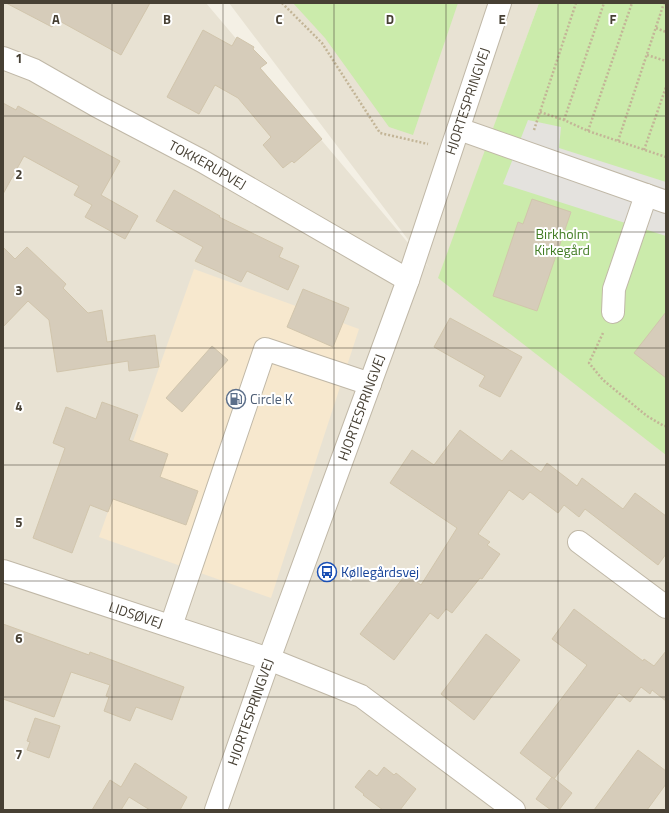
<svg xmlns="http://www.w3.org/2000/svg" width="669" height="813" viewBox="0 0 669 813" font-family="'Titillium Web',sans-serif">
<rect width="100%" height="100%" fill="#f4f0e5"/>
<!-- residential -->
<path fill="#e8e2d3" d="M3 3H206L431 270 229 3H539L439 278 666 447V810H3Z"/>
<!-- commercial -->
<path fill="#f7e8ce" d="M194 269 359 329 271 598 99 537Z"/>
<!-- green -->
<g fill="#cbebab">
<path d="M293 3H458L413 135 389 127 325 38Z"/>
<path d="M539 3H666V455L438 278Z"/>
</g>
<!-- parking -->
<path fill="#e4e2de" d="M528 120 561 127 559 148 666 182V236L503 184Z"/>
<!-- building -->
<g fill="#d6ccba" stroke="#d1c5ac">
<path d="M6 3H150L121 55 56 19 52 27Z"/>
<path d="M203 30 232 46 237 37 254 47 253 49 267 63 260 68 322 139 294 163 292 161 283 168 263 145 271 137 238 98 215 85 199 114 167 97Z"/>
<path d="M3 103 16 110 18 106 120 161 101 195 138 216 125 239 85 217 92 205 74 195 79 186 24 156 3 194Z"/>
<path d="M174 190 220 216 219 217 283 248 279 257 299 266 288 290 247 271 241 282 195 261 203 247 156 221Z"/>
<path d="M532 199 571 212 537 311 493 296 518 222 523 224Z"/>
<path d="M3 247 15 259 27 247 66 284 63 288 88 313 102 310 107 342 155 335 159 367 129 371 128 361 57 372 49 320 28 301 3 327Z"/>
<path d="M303 289 349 308 333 347 287 327Z"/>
<path d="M666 312V378L634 353Z"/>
<path d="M450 318 522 357 500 397 479 386 485 376 434 347Z"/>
<path d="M212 346 228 360 182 412 166 398Z"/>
<path d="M102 402 138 415 129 440 168 454 160 477 198 491 186 525 113 499 108 512 90 505 72 553 33 538 65 448 53 443 66 407 96 419Z"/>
<path d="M460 430 502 461 511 450 541 472 547 463 577 486 582 478 623 509 635 493 666 516V554L658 565 585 509 579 517 564 505 558 513 530 492 523 500 509 490 478 534 490 542 487 545 500 554 482 579 480 578 452 613 446 609 438 619 430 613 394 660 360 634 406 574 421 585 457 528 390 483 412 450 434 465Z"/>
<path d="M574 609 643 661 644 659 654 666 666 651V701L652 690 650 694 641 687 630 702 619 693 554 779 520 753 587 665 552 639Z"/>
<path d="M3 624 89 655 90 652 184 687 172 720 136 707 130 721 104 711 109 697 106 696 110 685 71 672 54 717 3 699Z"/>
<path d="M486 634 520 660 474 720 441 694Z"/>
<path d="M35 718 60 726 49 758 27 750 30 742 27 741Z"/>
<path d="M638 750 666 771V784L647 810H594Z"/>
<path d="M135 763 187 797 180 810H150L129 797 121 810H92L110 780 121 787Z"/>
<path d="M384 767 394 775 396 773 416 789 400 810H383L363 795 364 794 355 787 369 770 377 776Z"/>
<path d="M552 777 572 793 559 810H551L536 799Z"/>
</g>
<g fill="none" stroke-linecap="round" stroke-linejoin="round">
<!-- minor casing -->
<g stroke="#c0b8a7" stroke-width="24">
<g id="minor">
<path id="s1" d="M3 58 34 70 97 106 202 161 408 280"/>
<path d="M459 129 666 202"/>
<path d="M613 312 614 289 646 195"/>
<path d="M579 542 666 607"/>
<path id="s2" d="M3 571 269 659 361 696 514 810"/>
<path d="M171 626 265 349 370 384"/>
<path id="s3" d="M216 810 269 659 408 280 500 3"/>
</g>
</g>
<!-- path -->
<g stroke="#c3b597" stroke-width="2.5" stroke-dasharray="2 2" stroke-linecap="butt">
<path d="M282 3 322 43 380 133 428 144"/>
<path d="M656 28 666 32"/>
<path d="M647 55 666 61"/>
<path d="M540 112 564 120 588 131 666 157"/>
<path d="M564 120 604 3"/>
<path d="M534 130 576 3"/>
<path d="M588 131 632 3"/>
<path d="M618 141 664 3"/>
<path d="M644 150 666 87"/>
<path d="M603 333 589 363 603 380 647 416 664 426H666"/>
</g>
<!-- minor -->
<use href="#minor" stroke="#fff" stroke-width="22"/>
</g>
<!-- grid -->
<path fill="none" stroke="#474034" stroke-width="1" stroke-opacity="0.55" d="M112 3V810M223 3V810M334 3V810M446 3V810M558 3V810M3 116H666M3 232H666M3 348H666M3 465H666M3 581H666M3 697H666"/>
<!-- icons -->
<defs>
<g id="fuel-ring" transform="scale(1)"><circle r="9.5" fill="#fff" stroke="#5c6f8a" stroke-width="1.5"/><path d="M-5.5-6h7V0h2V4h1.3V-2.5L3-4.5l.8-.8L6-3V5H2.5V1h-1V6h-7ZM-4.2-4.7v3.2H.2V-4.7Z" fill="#5c6f8a"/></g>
<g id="bus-ring" transform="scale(1)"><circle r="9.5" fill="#fff" stroke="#1a4fb4" stroke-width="1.5"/><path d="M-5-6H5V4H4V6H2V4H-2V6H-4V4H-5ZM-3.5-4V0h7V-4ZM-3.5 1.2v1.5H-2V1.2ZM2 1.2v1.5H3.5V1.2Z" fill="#1a4fb4"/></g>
</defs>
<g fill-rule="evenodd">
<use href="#fuel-ring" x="236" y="399"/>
<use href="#bus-ring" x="327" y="572"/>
</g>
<g text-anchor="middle" stroke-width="4" stroke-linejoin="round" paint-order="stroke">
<!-- street labels -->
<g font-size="14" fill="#474034" stroke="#fff">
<text dy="5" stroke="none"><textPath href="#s3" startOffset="752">HJORTESPRINGVEJ</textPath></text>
<text dy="5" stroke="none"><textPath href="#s1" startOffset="231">TOKKERUPVEJ</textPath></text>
<text dy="5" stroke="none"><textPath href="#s3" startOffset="428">HJORTESPRINGVEJ</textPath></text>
<text dy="5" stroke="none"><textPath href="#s2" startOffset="140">LIDSØVEJ</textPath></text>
<text dy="5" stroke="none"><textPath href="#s3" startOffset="104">HJORTESPRINGVEJ</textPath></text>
</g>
<!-- park labels -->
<g font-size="14" fill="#417c23" stroke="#fff">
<text x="562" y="239">Birkholm<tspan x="562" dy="16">Kirkegård</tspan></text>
</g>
<!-- service labels -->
<g font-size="14" fill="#4e5e75" stroke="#fff" text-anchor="start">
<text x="250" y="404">Circle K</text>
</g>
<!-- transit labels -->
<g font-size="14" fill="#164399" stroke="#fff" text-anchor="start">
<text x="341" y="577">Køllegårdsvej</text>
</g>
</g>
<g font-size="13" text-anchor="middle" font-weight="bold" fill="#474034" stroke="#fff" stroke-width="4" stroke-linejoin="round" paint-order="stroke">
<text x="56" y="24">A</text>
<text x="167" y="24">B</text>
<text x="279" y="24">C</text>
<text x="390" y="24">D</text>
<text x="502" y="24">E</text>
<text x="613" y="24">F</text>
<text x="19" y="63">1</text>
<text x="19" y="179">2</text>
<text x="19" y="295">3</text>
<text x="19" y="411">4</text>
<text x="19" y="527">5</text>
<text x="19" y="643">6</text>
<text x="19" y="759">7</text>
</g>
<!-- border -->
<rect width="669" height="813" fill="none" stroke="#474034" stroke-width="8"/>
</svg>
